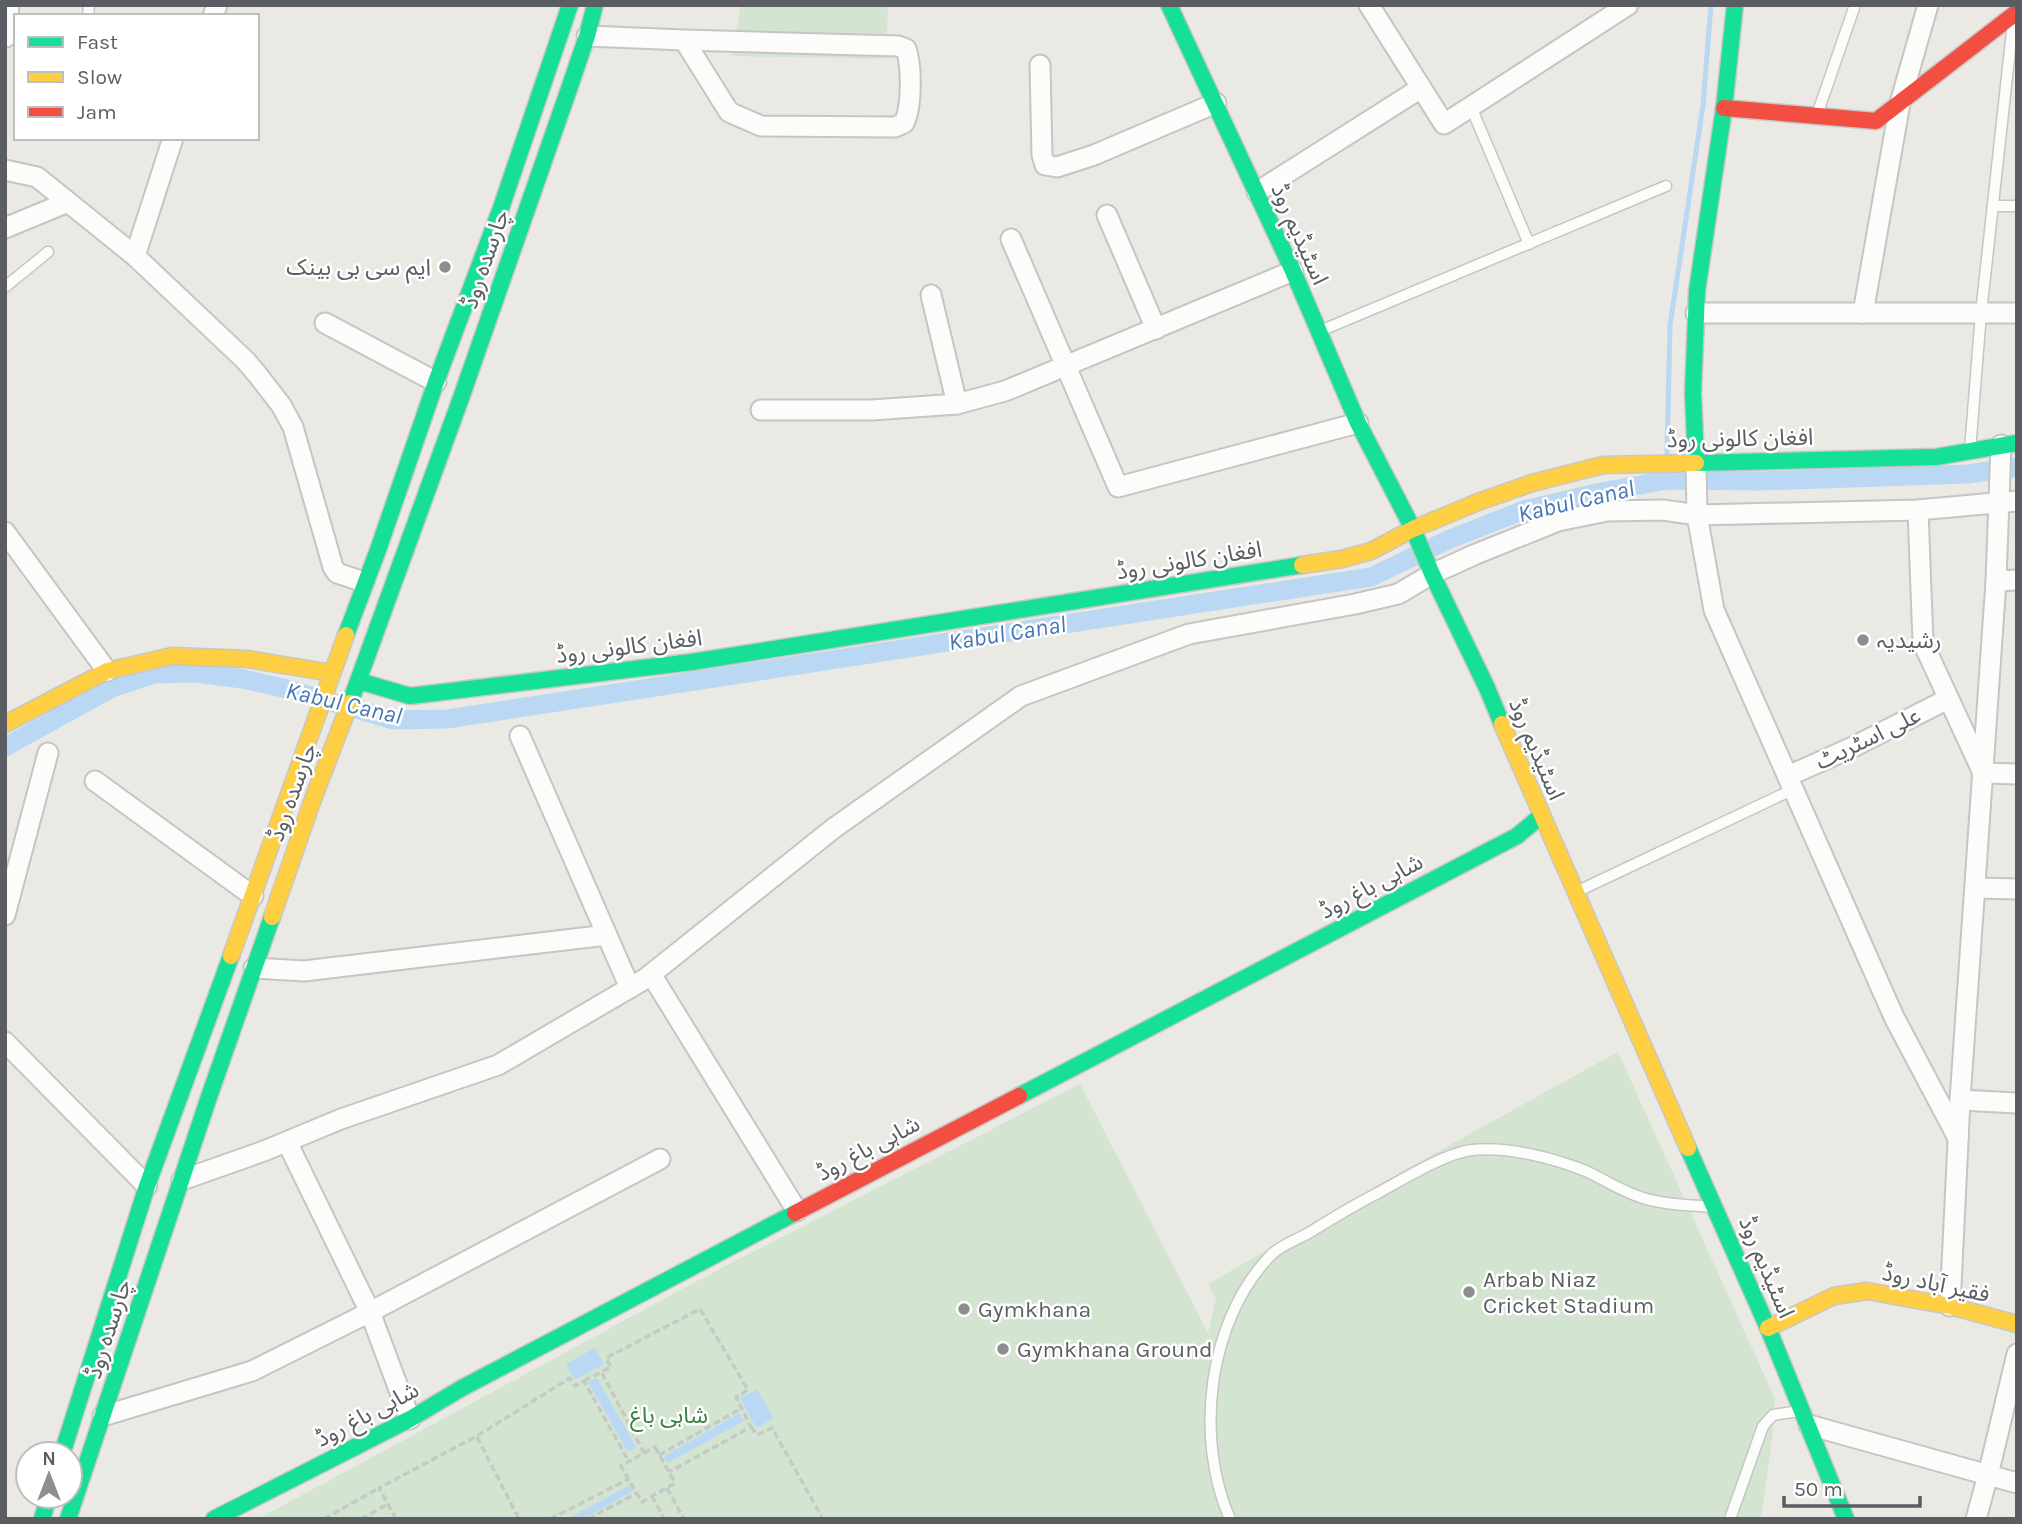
<svg xmlns="http://www.w3.org/2000/svg" width="2022" height="1524" viewBox="0 0 2022 1524" font-family="Karla,'Noto Sans Arabic',sans-serif">
<rect width="100%" height="100%" fill="#eae9e4"/>
<!-- green -->
<g fill="#d3e5d1">
<path d="M741 5H888L886 59 731 56Z"/>
<path d="M1618 1052 1775 1399 1773 1432 1761 1519H258L712 1273 1080 1084 1208 1333 1216 1299 1208 1284 1462 1138Z"/>
</g>
<!-- water -->
<g fill="#bad8f3">
<path d="M595 1348 604 1364 575 1380 566 1364Z"/>
<path d="M597 1378 636 1447 628 1452 588 1382Z"/>
<path d="M757 1389 774 1419 756 1428 740 1398Z"/>
<path d="M740 1413 744 1421 668 1463 664 1456Z"/>
<path d="M630 1485 633 1491 583 1519H567Z"/>
</g>
<g fill="none" stroke-linecap="round" stroke-linejoin="round">
<!-- stream -->
<path stroke="#bad8f3" stroke-width="5" d="M1667 454 1670 326 1703 105 1711 5"/>
<!-- canal -->
<path stroke="#bad8f3" stroke-width="19" d="M5 747 112 688 154 674 195 673 243 679 283 688 394 720 447 719 1371 577 1450 539 1524 510 1601 492 1667 480 1761 481 1968 474 2017 467"/>
<!-- lane casing -->
<g stroke="#c6c5c5" stroke-width="13">
<g id="lane">
<path d="M88 16 89 5"/>
<path d="M1471 107 1529 244"/>
<path d="M1818 112 1855 5"/>
<path d="M1993 206H2017"/>
<path d="M5 287 48 252"/>
<path d="M1320 331 1666 186"/>
<path d="M1970 450 1981 313 2013 22"/>
<path d="M1576 892 1794 789"/>
<path d="M1230 1519C1194 1437 1208 1320 1271 1255 1280 1246 1295 1240 1307 1234 1330 1220 1352 1206 1376 1194 1400 1181 1445 1153 1472 1150 1507 1146 1553 1158 1586 1171 1605 1180 1623 1192 1643 1198 1665 1205 1690 1205 1712 1207"/>
<path d="M1730 1519 1763 1426 1773 1415 1799 1411"/>
</g>
</g>
<!-- street casing -->
<g stroke="#c6c5c5" stroke-width="23">
<g id="street">
<path d="M1369 5 1444 124 1628 5"/>
<path d="M213 16 217 5"/>
<path d="M587 36 684 40 898 46 906 49C912 66 912 107 904 123L895 127 761 126 729 112 684 40"/>
<path d="M6 37 9 5"/>
<path d="M1040 65 1042 155 1045 165 1057 167 1094 155 1216 103"/>
<path d="M5 170 37 177 135 256 246 361 257 374 281 405 293 427 333 567 337 573 364 582"/>
<path d="M1257 192 1421 88"/>
<path d="M1107 215 1156 329"/>
<path d="M5 228 68 202"/>
<path d="M1011 239 1118 487 1358 423"/>
<path d="M135 256 173 138"/>
<path d="M931 295 957 404"/>
<path d="M1696 313H2017"/>
<path d="M1863 313 1900 103 1928 5"/>
<path d="M325 323 436 382"/>
<path d="M761 410H872L957 404 1005 391 1293 271"/>
<path d="M1696 462 1697 515 1714 610 1894 1017 1958 1138"/>
<path d="M1918 510 1923 643 1983 773 2017 774"/>
<path d="M5 532 107 671"/>
<path d="M1996 581 2017 580"/>
<path d="M520 736 630 988"/>
<path d="M1788 776 1853 747 1948 699"/>
<path d="M95 781 253 896"/>
<path d="M1976 888 2017 889"/>
<path d="M5 915 48 753"/>
<path d="M254 968 304 971 607 935"/>
<path d="M651 974 797 1211"/>
<path d="M5 1042 147 1186"/>
<path d="M1960 1100 2017 1103"/>
<path d="M287 1142 370 1312 410 1419"/>
<path d="M182 1180 264 1151 341 1119 498 1065 645 979 834 828 1021 696 1189 634 1355 604 1398 594 1432 574 1476 554 1558 521 1607 511 1663 510 1697 515 1918 510 2017 501"/>
<path d="M1950 1306 1960 1100 1996 581 2001 445"/>
<path d="M103 1416 252 1371 370 1312 660 1159"/>
<path d="M1809 1425 2017 1483"/>
<path d="M1976 1519 1988 1475 2017 1354"/>
</g>
</g>
<!-- fast casing -->
<g stroke="#c7c7c6" stroke-width="19">
<g id="fast">
<path d="M1169 5 1293 271 1358 423 1413 529 1432 574 1487 688 1502 724"/>
<path d="M1696 462 1693 393 1697 291 1724 108 1735 5"/>
<path d="M1696 463 1936 457 2017 443"/>
<path d="M346 635 378 550 436 382 501 208 570 5"/>
<path d="M359 681 410 696 692 662 1302 565"/>
<path d="M350 703 461 398 569 89 587 36 595 5"/>
<path d="M1019 1096 1517 836 1541 816"/>
<path d="M1688 1148 1768 1328 1846 1519"/>
<path d="M62 1454 147 1186 231 956"/>
<path d="M42 1519 49 1496"/>
<path d="M68 1519 210 1094 272 917"/>
<path d="M214 1519 410 1419 462 1388 795 1213"/>
</g>
</g>
<!-- slow casing -->
<g stroke="#c7c7c6" stroke-width="19">
<g id="slow">
<path d="M1302 565 1342 559 1371 551 1413 529 1478 502 1532 483 1603 465 1696 463"/>
<path d="M5 724 107 671 172 656 247 659 332 673"/>
<path d="M1502 724 1688 1148"/>
<path d="M272 917 313 799 350 703"/>
<path d="M231 956 346 635"/>
<path d="M1768 1328 1834 1296 1867 1291 1950 1306 2017 1324"/>
</g>
</g>
<!-- jam casing -->
<g stroke="#c7c7c6" stroke-width="19">
<g id="jam">
<path d="M1724 108 1876 121 2017 12"/>
<path d="M795 1213 1019 1096"/>
</g>
</g>
<!-- path -->
<g stroke="#c5cac7" stroke-width="3.5" stroke-dasharray="7 3.5" stroke-linecap="butt">
<path d="M602 1373 644 1453"/>
<path d="M584 1381 611 1367 606 1358 700 1309 748 1390 736 1397 751 1427 669 1472"/>
<path d="M751 1427 757 1435 772 1428 823 1519"/>
<path d="M477 1437 519 1519"/>
<path d="M655 1447 675 1483 642 1502 621 1466Z"/>
<path d="M659 1455 742 1408"/>
<path d="M667 1488 684 1519"/>
<path d="M652 1496 664 1519"/>
<path d="M324 1519 379 1488"/>
<path d="M361 1519 388 1504"/>
<path d="M396 1519 379 1488 477 1436 570 1378 575 1386 584 1381 629 1462"/>
<path d="M550 1519 629 1479"/>
<path d="M588 1519 637 1493"/>
</g>
<!-- lane -->
<use href="#lane" stroke="#fcfcfb" stroke-width="10"/>
<!-- street -->
<use href="#street" stroke="#fcfcfb" stroke-width="19"/>
<!-- fast -->
<use href="#fast" stroke="#16e098" stroke-width="16"/>
<!-- slow -->
<use href="#slow" stroke="#ffcf43" stroke-width="16"/>
<!-- jam -->
<use href="#jam" stroke="#f24e42" stroke-width="16"/>
</g>
<!-- markers -->
<g fill="#8c8e90" stroke="#fff" stroke-width="2.5">
<circle cx="445" cy="267" r="7"/>
<circle cx="1863" cy="640" r="7"/>
<circle cx="1469" cy="1292" r="7"/>
<circle cx="964" cy="1309" r="7"/>
<circle cx="1003" cy="1349" r="7"/>
</g>
<g text-anchor="middle" stroke-width="5" stroke-linejoin="round" paint-order="stroke">
<!-- street labels -->
<g font-size="23" fill="#5a5d62" stroke="#fff">
<text transform="translate(1300 234) rotate(66)" y="8">اسٹیڈیم روڈ</text>
<text transform="translate(485 259) rotate(-71)" y="8">چارسدہ روڈ</text>
<text transform="translate(1740 438) rotate(-1)" y="8">افغان کالونی روڈ</text>
<text transform="translate(1189 560) rotate(-9)" y="8">افغان کالونی روڈ</text>
<text transform="translate(629 646) rotate(-7)" y="8">افغان کالونی روڈ</text>
<text transform="translate(1868 738) rotate(-26)" y="8">علی اسٹریٹ</text>
<text transform="translate(1537 749) rotate(67)" y="8">اسٹیڈیم روڈ</text>
<text transform="translate(292 792) rotate(-70)" y="8">چارسدہ روڈ</text>
<text transform="translate(1371 886) rotate(-28)" y="8">شاہی باغ روڈ</text>
<text transform="translate(868 1148) rotate(-28)" y="8">شاہی باغ روڈ</text>
<text transform="translate(1767 1267) rotate(67)" y="8">اسٹیڈیم روڈ</text>
<text transform="translate(1936 1283) rotate(12)" y="8">فقیر آباد روڈ</text>
<text transform="translate(108 1329) rotate(-72)" y="8">چارسدہ روڈ</text>
<text transform="translate(367 1414) rotate(-28)" y="8">شاہی باغ روڈ</text>
</g>
<!-- poi labels -->
<g font-size="23" fill="#5a5d62" stroke="#fff" text-anchor="start">
<text x="431" y="275" text-anchor="end">ایم سی بی بینک</text>
<text x="1877" y="648">رشیدیہ</text>
<text x="1483" y="1287">Arbab Niaz<tspan x="1483" dy="26">Cricket Stadium</tspan></text>
<text x="978" y="1317">Gymkhana</text>
<text x="1017" y="1357">Gymkhana Ground</text>
</g>
<!-- park labels -->
<g font-size="23" fill="#3a8141" stroke="#fff">
<text x="669" y="1423">شاہی باغ</text>
</g>
<!-- water labels -->
<g font-size="24" font-style="italic" fill="#4776b2" stroke="#fff">
<text transform="translate(1576 501) rotate(-13)" y="8">Kabul Canal</text>
<text transform="translate(1007 633) rotate(-9)" y="8">Kabul Canal</text>
<text transform="translate(344 703) rotate(13)" y="8">Kabul Canal</text>
</g>
</g>
<!-- border -->
<rect width="2022" height="1524" fill="none" stroke="#5a5d62" stroke-width="14"/>
<!-- legend -->
<rect x="14" y="14" width="245" height="126" fill="#ffffff" stroke="#bdbec0" stroke-width="2"/>
<rect x="28" y="37" width="35" height="10" fill="#16e098" stroke="#bdbec0" stroke-width="2"/>
<text x="77" y="49" font-size="21" fill="#5a5d62">Fast</text>
<rect x="28" y="72" width="35" height="10" fill="#ffcf43" stroke="#bdbec0" stroke-width="2"/>
<text x="77" y="84" font-size="21" fill="#5a5d62">Slow</text>
<rect x="28" y="107" width="35" height="10" fill="#f24e42" stroke="#bdbec0" stroke-width="2"/>
<text x="77" y="119" font-size="21" fill="#5a5d62">Jam</text>
<!-- north arrow -->
<g transform="translate(49 1475)"><circle r="33" fill="#ffffff" stroke="#bdbec0" stroke-width="2"/>
<path d="M0-5L12 26L0 18L-12 26Z" fill="#8c8e90"/>
<text y="-10" font-size="19" font-weight="bold" text-anchor="middle" fill="#5a5d62">N</text>
</g>
<!-- scale -->
<path d="M1784 1496v10h136v-10" fill="none" stroke="#5a5d62" stroke-width="3.5"/>
<text x="1794" y="1496" font-size="21" fill="#5a5d62" stroke="#ffffff" stroke-width="5" paint-order="stroke">50 m</text>
</svg>
